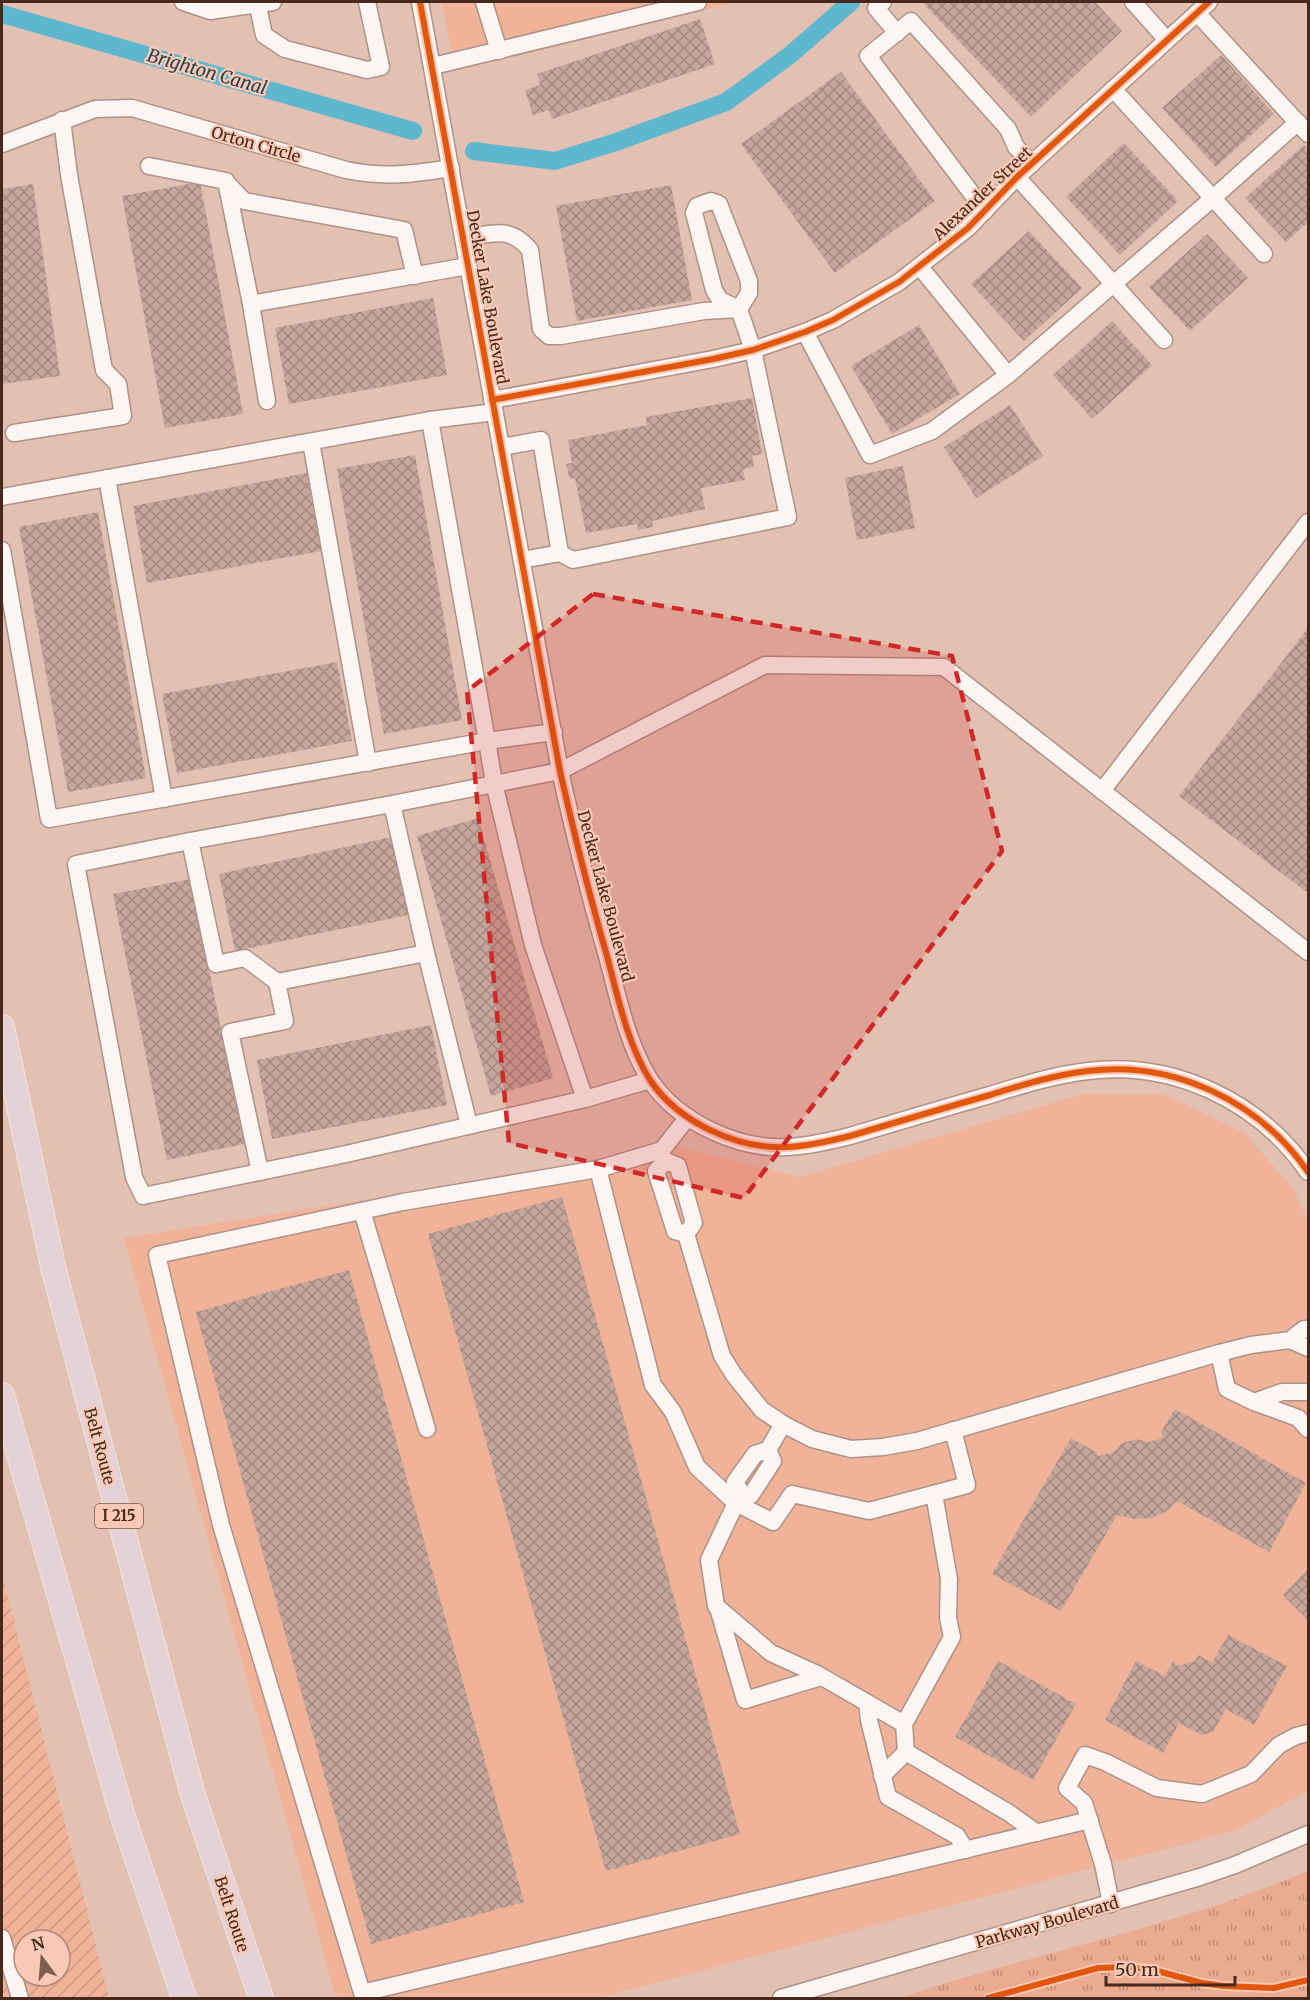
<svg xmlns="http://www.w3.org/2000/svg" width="1310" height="2000" viewBox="0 0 1310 2000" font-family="Merriweather,serif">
<defs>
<pattern id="industrial-furrows" width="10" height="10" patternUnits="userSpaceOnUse" patternTransform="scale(1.5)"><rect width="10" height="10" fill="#f0b299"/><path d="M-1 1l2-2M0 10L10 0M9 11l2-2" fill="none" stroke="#cf9983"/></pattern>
<pattern id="park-tufts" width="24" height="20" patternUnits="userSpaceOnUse" patternTransform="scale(1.5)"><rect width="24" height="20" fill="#eaab90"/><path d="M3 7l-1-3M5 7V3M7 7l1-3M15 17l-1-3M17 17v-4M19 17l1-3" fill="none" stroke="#bf8b75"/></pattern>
<pattern id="building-cross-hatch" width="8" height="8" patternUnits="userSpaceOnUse" patternTransform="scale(1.5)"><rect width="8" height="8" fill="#c5a79b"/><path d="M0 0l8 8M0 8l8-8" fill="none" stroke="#a2887e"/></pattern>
</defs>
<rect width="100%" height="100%" fill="#e2c0b2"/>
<!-- built -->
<g fill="#f0b299">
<path d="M442 2H735L455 71Z"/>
<path d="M1083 1094 1165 1095 1245 1133 1294 1190 1308 1222V1791L1234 1831 597 1998H336L124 1238 637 1157 676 1147 800 1177Z"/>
</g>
<!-- industrial -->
<path fill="url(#industrial-furrows)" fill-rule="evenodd" d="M2 1574 109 1998H2ZM24 1940H60V1976H24Z"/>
<!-- park -->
<path fill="url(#park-tufts)" d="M1308 1871V1998H899C1035 1953 1177 1927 1308 1871Z"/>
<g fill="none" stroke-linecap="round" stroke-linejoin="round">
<!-- canal -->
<g stroke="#5fb6cf" stroke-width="18">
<path d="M2 14 413 131"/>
<path d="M474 151 555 161 616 142 726 102 790 55 851 2"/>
</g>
</g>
<!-- building -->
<g fill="url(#building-cross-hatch)">
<path d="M922 2H1095L1122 31 1031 117Z"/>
<path d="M700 19 715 64 552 119 549 110 533 115 525 90 540 85 537 74Z"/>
<path d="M1221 55 1274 114 1216 167 1162 108Z"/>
<path d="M841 72 935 201 835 273 741 144Z"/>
<path d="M1124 143 1178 201 1120 255 1066 197Z"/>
<path d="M1304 145 1308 150V222L1286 242 1245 198Z"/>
<path d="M200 182 243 414 165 428 122 196Z"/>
<path d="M33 184 60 376 2 384V189Z"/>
<path d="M671 185 692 300 577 321 556 206Z"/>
<path d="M1029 231 1082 288 1024 341 971 284Z"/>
<path d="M1207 234 1248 278 1190 331 1149 287Z"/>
<path d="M433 298 447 375 289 404 275 328Z"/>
<path d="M1112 321 1152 365 1092 419 1053 375Z"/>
<path d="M919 325 960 394 892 434 851 366Z"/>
<path d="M752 398 762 454 752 456 754 467 743 469 745 480 701 488 705 509 652 521 653 527 638 530 637 524 586 533 575 478 570 479 566 464 572 463 568 440 647 425 646 417Z"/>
<path d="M1010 405 1043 456 976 498 944 447Z"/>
<path d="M415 455 462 720 384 734 337 469Z"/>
<path d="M903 466 915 528 857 540 845 478Z"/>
<path d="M307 473 321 551 147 583 133 506Z"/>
<path d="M98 512 146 778 68 792 19 527Z"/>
<path d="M1308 628V893L1179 796Z"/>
<path d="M337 662 352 741 177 773 162 694Z"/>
<path d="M478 818 553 1078 491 1096 417 836Z"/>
<path d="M392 837 408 915 235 951 219 874Z"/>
<path d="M191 879 244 1144 167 1160 113 894Z"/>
<path d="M431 1025 447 1105 272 1139 257 1060Z"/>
<path d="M562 1197 740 1834 606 1871 428 1234Z"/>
<path d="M349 1270 524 1902 371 1944 196 1312Z"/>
<path d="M1175 1409 1306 1483 1269 1552 1177 1501 1167 1511 1152 1518 1134 1519 1117 1515 1061 1611 992 1574 1071 1438 1096 1452 1098 1456 1114 1452 1122 1443 1136 1439 1148 1442 1163 1438 1161 1432Z"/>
<path d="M1308 1569V1620L1283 1595Z"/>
<path d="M1228 1635 1287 1666 1254 1725 1226 1709 1213 1732 1202 1735 1179 1723 1163 1753 1105 1720 1136 1661 1165 1676 1173 1661 1178 1666 1195 1661 1198 1655 1212 1663Z"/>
<path d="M998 1661 1076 1704 1033 1780 955 1737Z"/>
</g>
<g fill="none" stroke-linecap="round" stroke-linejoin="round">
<!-- minor casing -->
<g stroke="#ae9286" stroke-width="19">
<g id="minor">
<path d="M183 2 210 11 273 2"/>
<path d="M257 2 264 35 285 49 367 70 381 67 367 2"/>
<path d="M420 2 560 771C574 833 589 894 607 956 618 997 627 1043 650 1080 678 1122 738 1150 788 1147 809 1146 830 1141 850 1136 897 1122 944 1108 990 1095 1022 1085 1054 1075 1088 1071 1174 1060 1260 1102 1308 1172"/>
<path d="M484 2 499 51"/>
<path d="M883 2 876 8 897 33"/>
<path d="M1133 2 1167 40"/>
<path d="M1197 13 1308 134"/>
<path d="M433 66 698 2"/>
<path d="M1113 89 1264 254"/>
<path d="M2 144 95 109 132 108 346 170C385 178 413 174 451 168"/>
<path d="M149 166 226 181 251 304 468 266"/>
<path d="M1017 177 1164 340"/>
<path d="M226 182 244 201 404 230 415 276"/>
<path d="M985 211 868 56 911 21 1008 129 1016 147 1032 164"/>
<path d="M464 238C492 234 510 225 530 250L541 329 549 336H561L704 311 739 309 749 293V281L719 204 711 201 697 206 694 213 714 290 720 300 739 309 753 350 788 517 573 560 560 553 522 560"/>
<path d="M251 304 267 401"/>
<path d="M805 332 870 455 932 431 1008 375 920 267"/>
<path d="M1008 375 1213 198 1298 122"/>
<path d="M492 400 713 359 753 350 805 332 833 320 899 282 968 228 1017 177 1209 2"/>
<path d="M430 420 495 412"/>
<path d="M14 433 123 416 118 384 104 370 69 175 62 120"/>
<path d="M311 442 368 763"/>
<path d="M501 447 541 440 560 553"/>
<path d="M107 478 164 799"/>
<path d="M2 497 430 420 487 741 49 819 2 550"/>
<path d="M1102 791 1308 522"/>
<path d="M392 804 426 953 277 982 245 958 216 964 190 841 392 804 560 771 765 665 944 667 1308 952"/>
<path d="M190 841 76 864 134 1177 143 1196 346 1154 585 1099 533 945 494 783 487 741 554 732"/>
<path d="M426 953 469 1125"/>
<path d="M585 1099 650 1080"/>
<path d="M688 1117 662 1150 598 1169 403 1202 157 1255 221 1525 362 1993 1090 1820"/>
<path d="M666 1161 678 1166 694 1223 686 1234 675 1231 656 1171Z"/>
<path d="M598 1169 653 1385 673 1412 697 1467 736 1503 709 1560 716 1606 771 1653 817 1674 904 1724 906 1752 1009 1813 1037 1833"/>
<path d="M260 1172 230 1032 285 1021 277 982"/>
<path d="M362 1211 427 1429"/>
<path d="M686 1234 722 1356 734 1375 762 1410 783 1424 812 1439 851 1449 883 1447 917 1441 1219 1353 1251 1345 1290 1340 1304 1329H1308"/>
<path d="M1290 1340 1308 1348"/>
<path d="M1219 1353 1227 1389 1254 1402 1298 1418 1308 1429"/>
<path d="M1254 1402 1282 1392H1308"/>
<path d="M768 1450 773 1461 751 1495 742 1494 735 1482 755 1454 768 1450 783 1424"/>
<path d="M741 1494 736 1503 773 1522 792 1494 869 1511 967 1485 953 1430"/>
<path d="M718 1608 745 1700 821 1677"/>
<path d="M867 1703 869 1720 888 1797 957 1836 966 1850"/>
<path d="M904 1724 952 1637 948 1618 949 1579 934 1494"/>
<path d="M882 1776 906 1752"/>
<path d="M1111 1904 1103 1864 1084 1803 1067 1788 1085 1755 1105 1762 1157 1788 1202 1794 1251 1774 1279 1745 1296 1736 1308 1733"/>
<path d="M2 1938 20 1998"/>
<path d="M781 1998 1200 1877 1235 1865 1308 1834"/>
</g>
</g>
<!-- highway casing -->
<g stroke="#f2e3dc" stroke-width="26">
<g id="highway">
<path d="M2 1027 54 1271 192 1792 261 1998"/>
<path d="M2 1395 122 1814 184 1998"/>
</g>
</g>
<!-- minor -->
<use href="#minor" stroke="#fbf6f3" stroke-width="16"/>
<!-- highway -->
<use href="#highway" stroke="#e4d2d7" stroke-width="24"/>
<!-- cycleway casing -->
<g stroke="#f9c9b6" stroke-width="10">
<g id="cycleway">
<path d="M420 2 560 771C574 833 589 894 607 956 618 997 627 1043 650 1080 678 1122 738 1150 788 1147 809 1146 830 1141 850 1136 897 1122 944 1108 990 1095 1022 1085 1054 1075 1088 1071 1174 1060 1260 1102 1308 1172"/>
<path d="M492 400 713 359 753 350 805 332 833 320 899 282 968 228 1017 177 1209 2"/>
<path d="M988 1998 1098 1968 1125 1967 1150 1969 1202 1983 1224 1986 1274 1988 1308 1980"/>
</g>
</g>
<!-- cycleway -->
<use href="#cycleway" stroke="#e0570d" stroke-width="6"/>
</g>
<!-- marked area -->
<path fill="#cf2827" fill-opacity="0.2" stroke="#cf2827" stroke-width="4.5" stroke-dasharray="12 8" stroke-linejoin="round" d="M593 594 952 656 1002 851 744 1198 509 1143 467 691Z"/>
<g text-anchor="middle" stroke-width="4.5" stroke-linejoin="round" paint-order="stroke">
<!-- shield labels -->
<rect fill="#f9c9b6" stroke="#7c594a" stroke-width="1.5" x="95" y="1504" width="48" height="24" rx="4.5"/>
<g font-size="15" font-weight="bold" fill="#47291c">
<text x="119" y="1521">I 215</text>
</g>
<!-- street labels -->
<g font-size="16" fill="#47291c" stroke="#f9c9b6">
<text transform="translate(256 144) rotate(16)" y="6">Orton Circle</text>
<text transform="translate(982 193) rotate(-43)" y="6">Alexander Street</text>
<text transform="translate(488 297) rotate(80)" y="6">Decker Lake Boulevard</text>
<text transform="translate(606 896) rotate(75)" y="6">Decker Lake Boulevard</text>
<text transform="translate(100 1446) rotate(75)" y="6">Belt Route</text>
<text transform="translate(232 1914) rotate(72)" y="6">Belt Route</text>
<text transform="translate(1047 1922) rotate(-16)" y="6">Parkway Boulevard</text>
</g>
<!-- water labels -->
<g font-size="18" font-style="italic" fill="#26414b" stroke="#f9c9b6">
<text transform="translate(207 72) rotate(16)" y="6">Brighton Canal</text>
</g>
</g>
<!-- border -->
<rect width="1310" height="2000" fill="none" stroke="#47291c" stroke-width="6"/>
<!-- north arrow -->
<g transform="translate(42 1958) rotate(344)"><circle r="28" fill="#f9c9b6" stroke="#b28978" stroke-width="1.5"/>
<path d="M0-4.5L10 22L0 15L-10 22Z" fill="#7d5e50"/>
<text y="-9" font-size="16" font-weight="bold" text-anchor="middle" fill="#47291c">N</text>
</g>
<!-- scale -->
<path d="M1106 1976v9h129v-9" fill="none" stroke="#47291c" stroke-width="3"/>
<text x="1115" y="1976" font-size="18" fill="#47291c" stroke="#f9c9b6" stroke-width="4.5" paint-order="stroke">50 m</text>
</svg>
